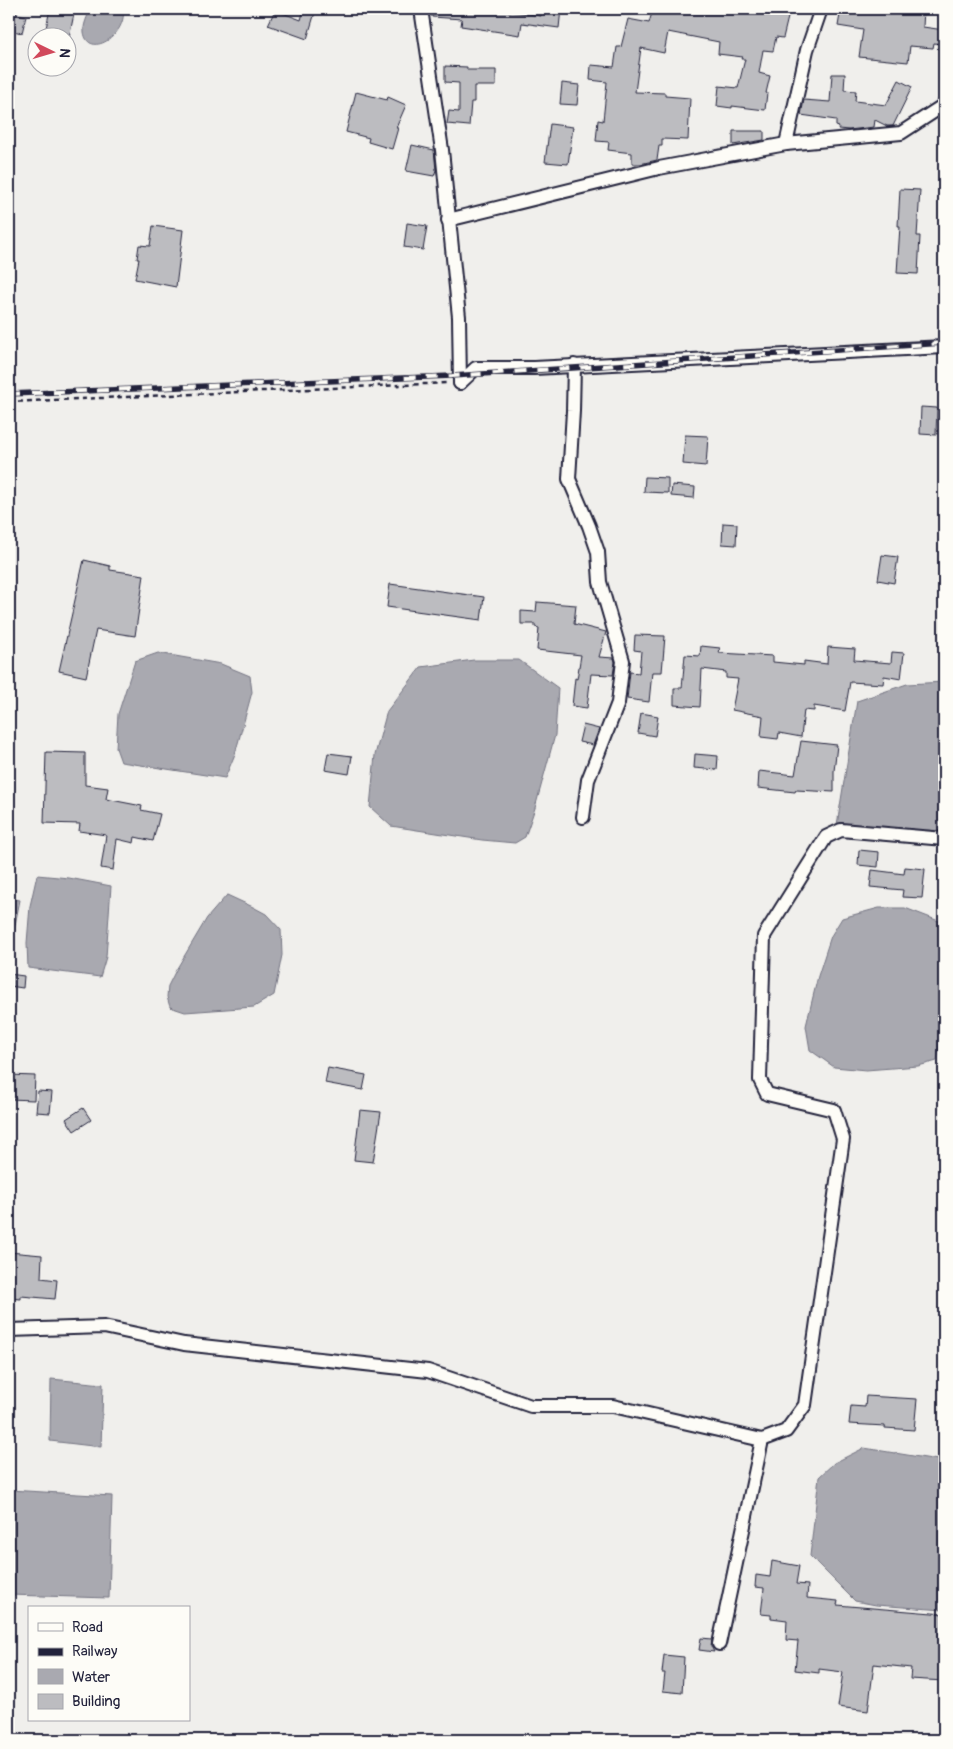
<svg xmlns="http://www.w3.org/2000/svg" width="953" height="1749" viewBox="0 0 953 1749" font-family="Pangolin,sans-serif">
<rect width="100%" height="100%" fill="#f0efec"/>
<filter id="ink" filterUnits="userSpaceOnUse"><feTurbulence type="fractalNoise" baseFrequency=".02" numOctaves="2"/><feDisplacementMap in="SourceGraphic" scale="10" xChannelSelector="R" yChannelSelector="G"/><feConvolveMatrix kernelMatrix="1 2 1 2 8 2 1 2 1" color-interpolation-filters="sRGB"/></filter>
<g filter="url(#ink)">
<!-- water -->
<g fill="#a9a9b0" stroke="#737381">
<path d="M90 9H123C128 35 88 60 84 32 83 24 88 16 90 9Z"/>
<path d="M158 653 221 664 250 676 252 692 235 754 225 778 121 762 116 748 118 714 135 661Z"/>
<path d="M474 660H519L558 688 555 735 535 808 525 837 515 843 482 840 391 826 370 807 375 755 387 711 421 667Z"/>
<path d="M944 682V831L837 825 857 701 907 684Z"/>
<path d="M37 875 69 878 111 886 106 957 100 977 28 968 27 943 30 906Z"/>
<path d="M227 895 253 907 266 914 281 930 282 955 274 995 254 1007 185 1012 170 1007 167 997 168 986 176 970 207 918Z"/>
<path d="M9 898 20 900 11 945H9Z"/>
<path d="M879 908H905L944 923V1011L937 1061 918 1066 866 1070 834 1067 810 1050 806 1026 818 976 831 936 842 918Z"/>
<path d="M51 1379 103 1384 101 1447 50 1441Z"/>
<path d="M864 1448 944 1461V1610L876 1605 855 1601 810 1556 819 1477 834 1463Z"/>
<path d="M9 1490 112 1496 109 1598 9 1595Z"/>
</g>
<!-- building -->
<g fill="#bcbcc0" stroke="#22223b">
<path d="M50 9H75L69 38H44Z"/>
<path d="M304 9H316L307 39 268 25 275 10 301 20Z"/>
<path d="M432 9H496L541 16 542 9H561L559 28 522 23 520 35 461 26 462 19 432 17Z"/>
<path d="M653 9H790L783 38 776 37 773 51 763 50 759 73 770 76 766 93H767L765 110 732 106V108L717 106 719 86 738 88 745 59H742L743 57 718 54 719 42 668 32 664 53 641 48 635 92 665 93V96L690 98 688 140 662 139V146H659L657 160 640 164H632V153L608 150 609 142 596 141 598 120 603 121 607 82 590 80 591 65 614 67 617 47H621L628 19 649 23Z"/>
<path d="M841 9H924L923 27 944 30V44L934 43 933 48 910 46 908 62 859 57 863 30 838 26Z"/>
<path d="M9 12 26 16 22 33 9 30Z"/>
<path d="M445 66 467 67V70H496V86H474V102H471L469 126 447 124 449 111 459 112V83L445 82Z"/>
<path d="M832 74H845L844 90 856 91 855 101 886 105 899 80 912 87 893 126H887L875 120 874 127 849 130 838 129 839 127 836 126V120L801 115 804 100 830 102Z"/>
<path d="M562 83 579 85 577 105 560 104Z"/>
<path d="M356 92 387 100 388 97 406 105 396 128H398L392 149 368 142 369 138 346 132Z"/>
<path d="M550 124 573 127 568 164 545 162Z"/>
<path d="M733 131H764V140L733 145Z"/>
<path d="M412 145 434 150 436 170 434 176 406 171Z"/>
<path d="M900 189 920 190 917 236H920L918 274 897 273 900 226H898Z"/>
<path d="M407 223 427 226 423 250 404 247Z"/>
<path d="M153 226 183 230 176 287 135 279 139 259H137L139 245 150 246Z"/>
<path d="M921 407 937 408 936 435 920 434Z"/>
<path d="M685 435 708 436 706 466 683 464Z"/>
<path d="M645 477 668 478V493L644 492Z"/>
<path d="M672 485 695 487 694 498 671 496Z"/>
<path d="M723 523 737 524 736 545 722 544Z"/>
<path d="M882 555 898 557 894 583 878 580Z"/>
<path d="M84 560 110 566V570L144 575 135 636 96 630 86 677 59 671Z"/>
<path d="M390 584 484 597 481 620 387 607Z"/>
<path d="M537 602 576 605 574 624 606 632 599 657 614 658 615 662 613 675 591 674 587 708 572 706 575 678 577 679 581 655 537 650 539 628 535 627V624H521V611L536 612Z"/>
<path d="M635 635 665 636 662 672H652L649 702 627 699 630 672 639 673 641 651 634 650Z"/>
<path d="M701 646 720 648 719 653 773 656V662L804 665V661L827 664 828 647 855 649 854 660 891 663 892 652 904 653 901 679 884 676 883 684 850 682 845 711 814 706V711L804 710 801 737 779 733 778 739 761 737 763 716 732 710 738 679 726 678V672L702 669 700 707 674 705V688H682L685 655 700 656Z"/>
<path d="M641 713 658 716 655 736 638 733Z"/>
<path d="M583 725 599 729 593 745 579 742Z"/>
<path d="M801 741 837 745 834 771V792L796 790 795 792 758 788 759 771 795 775Z"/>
<path d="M46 752 85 753V785L108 788 106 799 142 806 141 810 160 814 153 841 135 837 134 843 117 839 113 870 101 868 106 835 79 831 80 824 44 823Z"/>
<path d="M328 753 352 756 349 774 325 770Z"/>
<path d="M695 754 718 756 717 770 694 768Z"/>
<path d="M859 850 879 852 878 867 858 865Z"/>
<path d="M905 867 925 869 922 898 902 897 903 890 870 887 872 870 904 874Z"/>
<path d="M9 974 24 976 23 988 9 986Z"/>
<path d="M328 1068 366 1075 363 1090 325 1083Z"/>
<path d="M9 1075 35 1076 34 1100 9 1099Z"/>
<path d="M38 1091 52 1092 50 1113 36 1112Z"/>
<path d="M83 1108 91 1120 74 1131 66 1119Z"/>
<path d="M360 1110 381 1112 373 1162 354 1160Z"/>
<path d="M9 1252 42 1255 41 1278 57 1280 55 1299 21 1296V1299L9 1298 11 1276H9Z"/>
<path d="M866 1396 917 1399 914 1430 885 1428V1426L849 1424 851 1406 865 1407Z"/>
<path d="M772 1561 799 1566 796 1584 808 1585 807 1598 838 1601 837 1605 944 1614V1681L910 1679 911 1668 874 1664 868 1711 838 1707 843 1672 819 1669V1673L795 1670 798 1641 786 1640 787 1620 771 1618V1615L761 1614 764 1588 755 1587 756 1575 770 1577Z"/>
<path d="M701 1638 712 1639 711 1646 714 1652 699 1650Z"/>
<path d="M664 1655 684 1657 682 1693 663 1691 665 1673H662Z"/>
</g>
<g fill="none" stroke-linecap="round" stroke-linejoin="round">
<!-- street casing -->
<g stroke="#22223b" stroke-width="16">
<g id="street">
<path d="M421 9 442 150 459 317 460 383"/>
<path d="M786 144 807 50 821 9"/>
<path d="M448 220 659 168 786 144 901 133 944 105"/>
<path d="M574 365 573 411 569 479 589 526 598 552 600 582 623 661 618 703 588 780 583 817"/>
<path d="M460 383 476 368H534L944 347"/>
<path d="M9 1330 104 1327 184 1344 428 1371 531 1406H613L762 1440 786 1431 805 1405 843 1139 834 1110 767 1094 760 1080 764 936 826 837 841 830 944 839"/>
<path d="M719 1644 762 1440"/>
</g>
</g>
<!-- path -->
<path stroke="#22223b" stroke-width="2.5" stroke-dasharray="5 4" stroke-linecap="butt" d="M9 402 448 383"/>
<!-- street -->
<use href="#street" stroke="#fdfcf7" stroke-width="12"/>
<!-- rail casing -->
<g stroke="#22223b" stroke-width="5.5">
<path id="rail" d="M9 394 452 376 944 343"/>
</g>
<!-- rail -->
<use href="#rail" stroke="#fdfcf7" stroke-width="4" stroke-dasharray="11" stroke-linecap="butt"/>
</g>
</g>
<!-- margin -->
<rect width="953" height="1749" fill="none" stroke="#fdfcf7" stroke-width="30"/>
<rect x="15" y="15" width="923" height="1719" fill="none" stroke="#22223b" stroke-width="2" filter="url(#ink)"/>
<!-- legend -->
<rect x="28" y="1606" width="162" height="115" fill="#fdfcf7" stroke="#a5a5ac"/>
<rect x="38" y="1623" width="25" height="8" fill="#fdfcf7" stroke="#a5a5ac"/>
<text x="72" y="1632" font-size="15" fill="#22223b">Road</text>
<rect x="38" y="1648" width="25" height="8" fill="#22223b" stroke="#a5a5ac"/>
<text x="72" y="1656" font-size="15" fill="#22223b">Railway</text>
<rect x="38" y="1669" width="25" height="15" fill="#a9a9b0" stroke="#a5a5ac"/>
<text x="72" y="1682" font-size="15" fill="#22223b">Water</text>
<rect x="38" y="1694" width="25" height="15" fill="#bcbcc0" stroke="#a5a5ac"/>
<text x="72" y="1706" font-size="15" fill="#22223b">Building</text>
<!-- north arrow -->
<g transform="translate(52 52) rotate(95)"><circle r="24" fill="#fdfcf7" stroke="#a5a5ac"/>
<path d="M0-4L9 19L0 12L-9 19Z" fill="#d1495b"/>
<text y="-8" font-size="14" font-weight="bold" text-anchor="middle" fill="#22223b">N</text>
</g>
</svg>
